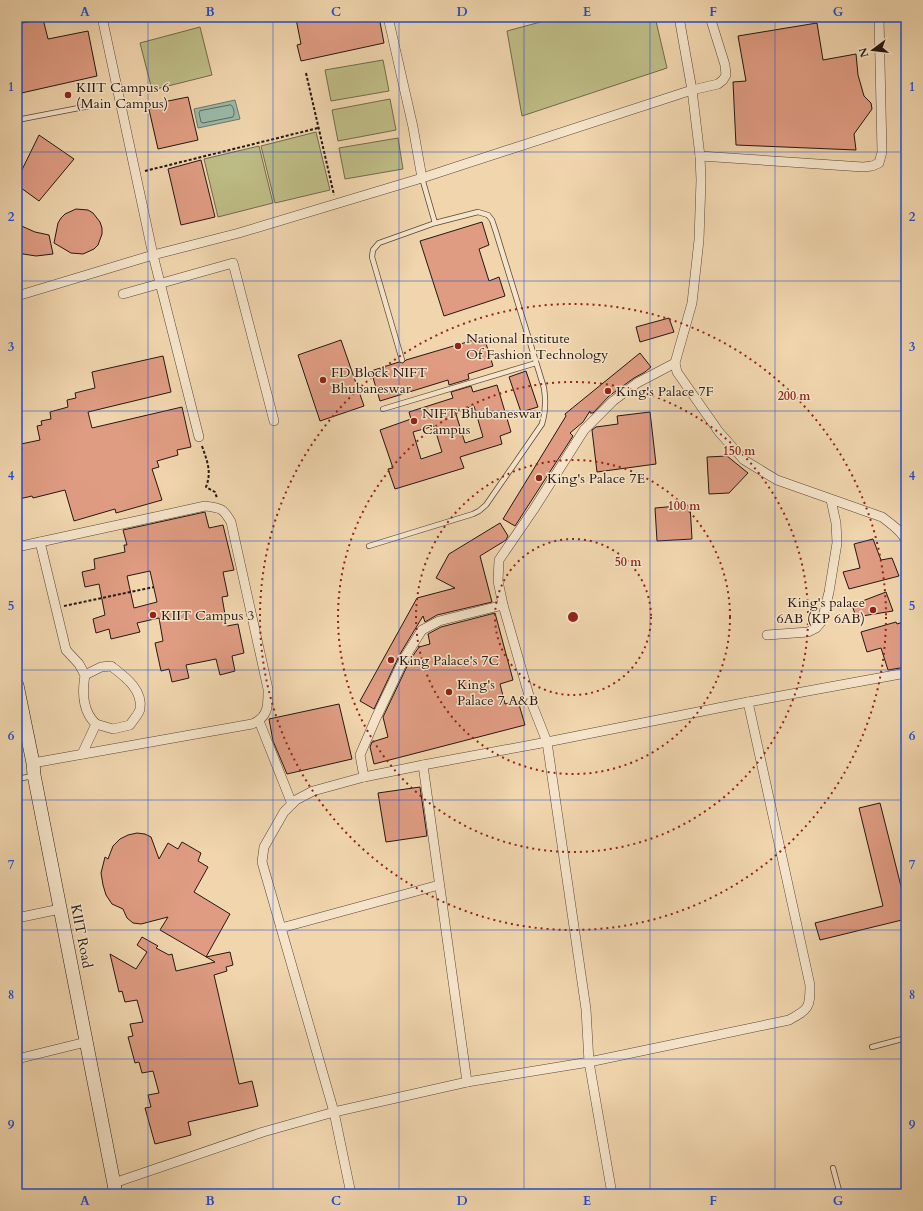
<svg xmlns="http://www.w3.org/2000/svg" width="923" height="1211" viewBox="0 0 923 1211" font-family="Cardo,serif">
<rect width="100%" height="100%" fill="#f0d5ad"/>
<filter id="stains"><feTurbulence type="fractalNoise" baseFrequency=".005" numOctaves="4"/><feColorMatrix values="0 0 0 0 .2 0 0 0 0 .09 0 0 0 0 .02 0 0 0 .5 -.17"/></filter>
<radialGradient id="worn" r=".72"><stop offset=".6" stop-color="#630" stop-opacity="0"/><stop offset="1" stop-color="#630" stop-opacity=".3"/></radialGradient>
<!-- green -->
<g fill="#bebc86" stroke="#726a4c">
<path d="M559 17H655L667 68 522 116 507 31Z"/>
<path d="M200 27 212 75 152 90 140 43Z"/>
<path d="M383 60 389 91 331 101 325 70Z"/>
<path d="M390 99 396 130 338 141 332 110Z"/>
<path d="M316 132 330 190 275 203 261 146Z"/>
<path d="M398 138 403 169 345 179 339 148Z"/>
<path d="M259 146 273 203 218 217 204 159Z"/>
</g>
<!-- water -->
<path fill="#9ab9a8" stroke="#6c786c" d="M235 100 240 119 198 128 194 109Z"/>
<g fill="none" stroke-linecap="round" stroke-linejoin="round">
<!-- shore -->
<path stroke="#60685c" stroke-width="1" d="M231 105C234 107 235 114 233 117L203 123 201 122 199 113 200 111Z"/>
</g>
<!-- building -->
<g fill="#df9c82" stroke="#261711" fill-rule="evenodd">
<path d="M307 17H379L384 43 301 61 297 45 301 44 296 19Z"/>
<path d="M43 19 48 39 88 31 97 76 17 94V24Z"/>
<path d="M817 23 823 60 856 54 858 75 864 96 871 103 872 109 854 134 856 150 736 145 733 82 746 81 738 36Z"/>
<path d="M188 97 198 140 158 149 148 105Z"/>
<path d="M39 135 74 159 39 201 17 185V180Z"/>
<path d="M201 160 215 217 181 225 168 169Z"/>
<path d="M76 209 88 210 93 213 100 222 102 228V234L98 245 94 249 83 254 71 253 54 243 58 223 61 218 65 214Z"/>
<path d="M482 222 489 245 479 249 489 281 499 277 505 296 444 316 420 241Z"/>
<path d="M17 224 35 232 49 235 53 254 36 256 17 253Z"/>
<path d="M669 318 674 332 640 342 636 327Z"/>
<path d="M484 337 493 366 468 374 469 379 449 385 448 380 380 401 371 371 399 362 403 363 406 360Z"/>
<path d="M341 340 364 406 320 421 298 355Z"/>
<path d="M640 353 651 367 645 372 634 378 609 396 593 413H590V411L583 422 570 433 573 436 515 526 503 519 566 416 565 414Z"/>
<path d="M163 356 171 392 88 412 92 428 182 407 191 447 177 450 178 455 157 461 159 467 152 469 162 500 116 513 115 509 74 521 65 490 33 498 32 496 19 499 17 491V451L22 450 21 444 40 440 37 426 42 425 41 421 51 419 50 412 68 407 67 400 76 398 75 393 95 388 92 372Z"/>
<path d="M526 371 538 407 521 412 509 377Z"/>
<path d="M497 385 511 432 500 436 502 444 460 457 464 468 395 489 388 469 393 468 380 430 411 419 409 412 453 398 451 392 471 386 473 392ZM474 406 483 437 465 443 455 411ZM434 426 442 452 421 459 413 432Z"/>
<path d="M650 412 656 464 597 472 592 430 596 427 618 424 617 416Z"/>
<path d="M727 456 748 473 729 493 709 494 707 457Z"/>
<path d="M690 505 692 539 657 541 655 508Z"/>
<path d="M205 512 209 528 223 525 234 570 223 572 228 596 222 597 227 626 238 624 244 653 232 656 235 671 220 675 216 659 186 665 189 678 172 682 169 669 161 671 155 643 163 641 159 618 137 623 140 632 111 639 109 629 96 633 93 619 105 615 99 584 85 587 82 572 95 569 94 559 125 552 124 545H127L123 530ZM150 571 157 602 134 608 127 576Z"/>
<path d="M500 523 508 536 506 540 480 556 492 602 437 615 425 622 423 616 400 654 374 709 360 701 417 598 455 588 436 578 449 554Z"/>
<path d="M873 539 881 560 892 558 899 576 849 589 843 572 860 568 854 544Z"/>
<path d="M886 592 893 611 856 617 852 605Z"/>
<path d="M495 613 513 680 500 684 505 704 518 701 525 725 374 764 370 747 372 742 388 737 383 717 410 660 419 647 430 644 428 634 441 627Z"/>
<path d="M906 621V642L903 644 906 653V667L888 670 881 648 867 652 861 632 896 622 897 624Z"/>
<path d="M339 704 352 759 287 774 273 741 269 719Z"/>
<path d="M420 787 427 836 386 842 378 793Z"/>
<path d="M880 803 906 906V919L820 940 815 923 883 906 859 808Z"/>
<path d="M137 833 145 834 151 837 159 859 168 843 178 849 182 842 201 853 198 861 208 867 194 892 230 914 206 957 230 952 233 965 226 967 227 971 214 975 239 1084 252 1081 258 1106 188 1122 191 1135 155 1144 145 1108 151 1107 148 1095 159 1093 153 1071 142 1073 139 1062 135 1063 128 1037 133 1036 130 1024 143 1022 137 1000 125 1002 122 991 119 992 110 954 136 969 147 952 137 945 142 937 158 946 156 948 169 955 172 954 176 971 215 962 160 930 168 917 141 924 133 923 127 918 123 909 112 904 106 895 103 885 101 873 105 857 108 859 113 846 120 839 128 835Z"/>
</g>
<g fill="none" stroke-linecap="round" stroke-linejoin="round">
<!-- lane casing -->
<g stroke="#584638" stroke-width="6">
<g id="lane">
<path d="M17 120 89 106"/>
<path d="M422 178 435 223"/>
<path d="M383 409 536 363"/>
<path d="M369 546 473 514 479 511 486 505 542 424C546 411 546 401 544 388L496 232 492 220 488 215 478 212 435 223 379 243 373 250 372 257 402 360"/>
<path d="M17 779 33 776"/>
<path d="M872 1047 906 1038"/>
<path d="M833 1168 840 1194"/>
</g>
</g>
<!-- street casing -->
<g stroke="#584638" stroke-width="10">
<g id="street">
<path d="M102 17 153 255 199 437"/>
<path d="M388 17 413 127 422 178"/>
<path d="M679 17 692 90 700 156 701 180 699 240 692 303 675 363 677 372 719 432 744 460 777 480 882 517C891 524 902 531 906 541"/>
<path d="M700 156 863 167 872 166 879 163 882 152 879 17"/>
<path d="M123 294 233 263 274 421"/>
<path d="M17 296 153 255 239 233 422 178 692 90 718 84 723 80 726 75 725 65 710 17"/>
<path d="M40 542 66 650 79 664 85 675C82 692 82 711 96 724L82 754"/>
<path d="M17 547 205 506C221 508 223 508 231 522L268 689C268 705 269 717 252 724L33 763"/>
<path d="M767 635 808 632 816 628 822 621 829 592 837 543 836 523 831 500"/>
<path d="M85 675 101 667 111 666C124 676 143 689 140 709 139 714 133 720 130 725L113 729 96 724"/>
<path d="M259 721 292 804"/>
<path d="M423 765 467 1082"/>
<path d="M364 777 360 755 376 718 405 657 422 630 439 621 503 605"/>
<path d="M17 918 60 909"/>
<path d="M281 928 439 885"/>
<path d="M17 1059 86 1042"/>
<path d="M114 1183 263 1132 334 1112 467 1082 589 1062 789 1020C809 1009 810 1008 810 985L748 702"/>
<path d="M351 1194 334 1112 262 862 264 847 284 812 296 800 313 791 364 777 423 765 547 742 748 702 906 673"/>
<path d="M612 1194 589 1062 586 1009 547 742 530 699 503 605 498 581 499 560 534 509 584 430 613 401 637 383 675 363"/>
</g>
</g>
<!-- secondary casing -->
<g stroke="#261711" stroke-width="14">
<path id="secondary" d="M17 685 33 763 34 775 116 1194"/>
</g>
<!-- path -->
<g stroke="#261711" stroke-width="2" stroke-dasharray="3 2" stroke-linecap="butt">
<path d="M306 73 334 195"/>
<path d="M145 171 318 128"/>
<path d="M202 446C207 461 212 471 206 487L215 492 217 498"/>
<path d="M64 606 154 587"/>
</g>
<!-- lane -->
<use href="#lane" stroke="#f5e4ca" stroke-width="4.5"/>
<!-- street -->
<use href="#street" stroke="#f5e4ca" stroke-width="9"/>
<!-- secondary -->
<use href="#secondary" stroke="#f5e4ca" stroke-width="13"/>
</g>
<!-- grid -->
<path fill="none" stroke="#1d4ed8" stroke-width="1" stroke-opacity="0.55" d="M148 17V1194M273 17V1194M399 17V1194M524 17V1194M650 17V1194M775 17V1194M17 152H906M17 281H906M17 411H906M17 541H906M17 670H906M17 800H906M17 930H906M17 1059H906"/>
<!-- distance rings -->
<g fill="none" stroke="#8f2418" stroke-width="2" stroke-dasharray="2 4">
<circle cx="573" cy="617" r="78"/>
<circle cx="573" cy="617" r="157"/>
<circle cx="573" cy="617" r="235"/>
<circle cx="573" cy="617" r="313"/>
</g>
<!-- markers -->
<g fill="#8f2418" stroke="#f5e4ca" stroke-width="1.5">
<circle cx="68" cy="95" r="4"/>
<circle cx="458" cy="346" r="4"/>
<circle cx="323" cy="380" r="4"/>
<circle cx="608" cy="391" r="4"/>
<circle cx="414" cy="421" r="4"/>
<circle cx="539" cy="478" r="4"/>
<circle cx="873" cy="610" r="4"/>
<circle cx="153" cy="615" r="4"/>
<circle cx="391" cy="660" r="4"/>
<circle cx="449" cy="692" r="4"/>
</g>
<g text-anchor="middle" stroke-width="3" stroke-linejoin="round" paint-order="stroke">
<!-- poi labels -->
<g font-size="14" fill="#261711" stroke="#f5e4ca" text-anchor="start">
<text x="76" y="92">KIIT Campus 6<tspan x="76" dy="16">(Main Campus)</tspan></text>
<text x="466" y="343">National Institute<tspan x="466" dy="16">Of Fashion Technology</tspan></text>
<text x="331" y="377">FD Block NIFT<tspan x="331" dy="16">Bhubaneswar</tspan></text>
<text x="616" y="396">King's Palace 7F</text>
<text x="422" y="418">NIFT Bhubaneswar<tspan x="422" dy="16">Campus</tspan></text>
<text x="547" y="483">King's Palace 7E</text>
<text x="865" y="607" text-anchor="end">King's palace<tspan x="865" dy="16">6AB (KP 6AB)</tspan></text>
<text x="161" y="620">KIIT Campus 3</text>
<text x="399" y="665">King Palace's 7C</text>
<text x="457" y="689">King's<tspan x="457" dy="16">Palace 7 A&amp;B</tspan></text>
</g>
<!-- street labels -->
<g font-size="14" fill="#261711" stroke="#f5e4ca">
<text transform="translate(82 936) rotate(79)" y="5">KIIT Road</text>
</g>
</g>
<circle cx="573" cy="617" r="6" fill="#8f2418" stroke="#f5e4ca" stroke-width="2"/>
<g font-size="12" text-anchor="middle" font-weight="bold" fill="#8f2418" stroke="#f5e4ca" stroke-width="3" stroke-linejoin="round" paint-order="stroke">
<text x="794" y="400">200 m</text>
<text x="739" y="455">150 m</text>
<text x="684" y="510">100 m</text>
<text x="628" y="566">50 m</text>
</g>
<!-- margin -->
<rect width="923" height="1211" fill="none" stroke="#f0d5ad" stroke-width="44"/>
<!-- north arrow -->
<g transform="translate(873 50) rotate(255)" stroke="#f5e4ca" stroke-width="3" paint-order="stroke">
<path d="M0-3L7 15L0 10L-7 15Z" fill="#261711"/>
<text y="-6" font-size="11" font-weight="bold" text-anchor="middle" fill="#261711">N</text>
</g>
<rect x="22" y="22" width="879" height="1167" fill="none" stroke="#1d4ed8" stroke-width="1.5"/>
<g font-size="13" text-anchor="middle" font-weight="bold" fill="#1d4ed8">
<text x="85" y="16">A</text>
<text x="210" y="16">B</text>
<text x="336" y="16">C</text>
<text x="462" y="16">D</text>
<text x="587" y="16">E</text>
<text x="713" y="16">F</text>
<text x="838" y="16">G</text>
<text x="11" y="91">1</text>
<text x="912" y="91">1</text>
<text x="11" y="221">2</text>
<text x="912" y="221">2</text>
<text x="11" y="351">3</text>
<text x="912" y="351">3</text>
<text x="11" y="480">4</text>
<text x="912" y="480">4</text>
<text x="11" y="610">5</text>
<text x="912" y="610">5</text>
<text x="11" y="740">6</text>
<text x="912" y="740">6</text>
<text x="11" y="869">7</text>
<text x="912" y="869">7</text>
<text x="11" y="999">8</text>
<text x="912" y="999">8</text>
<text x="11" y="1129">9</text>
<text x="912" y="1129">9</text>
<text x="85" y="1205">A</text>
<text x="210" y="1205">B</text>
<text x="336" y="1205">C</text>
<text x="462" y="1205">D</text>
<text x="587" y="1205">E</text>
<text x="713" y="1205">F</text>
<text x="838" y="1205">G</text>
</g>
<rect width="100%" height="100%" filter="url(#stains)"/>
<rect width="100%" height="100%" fill="url(#worn)"/>
</svg>
